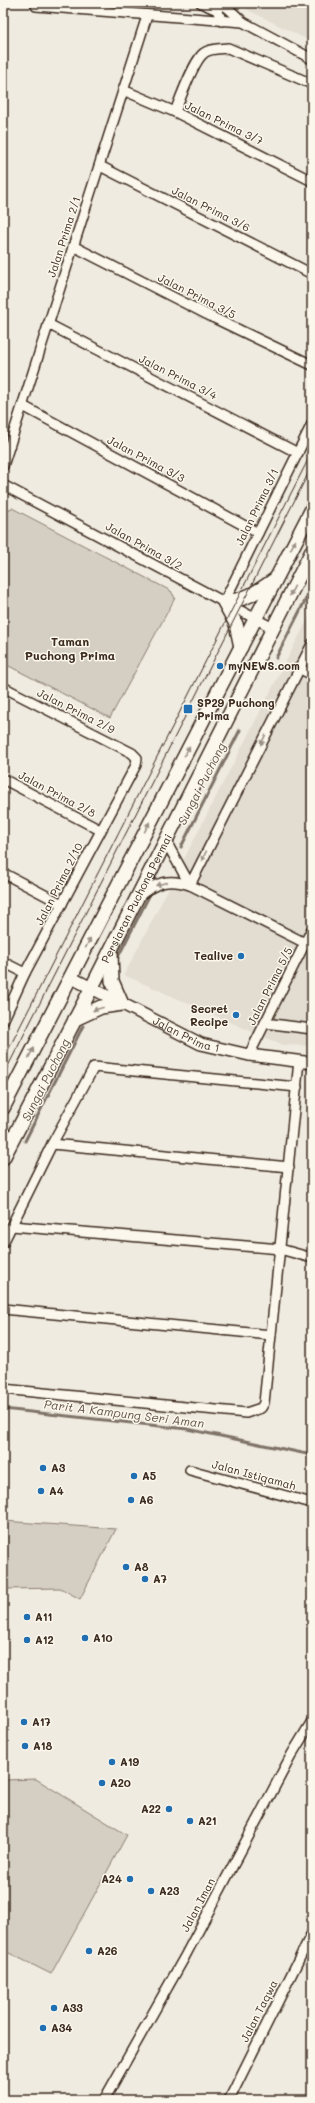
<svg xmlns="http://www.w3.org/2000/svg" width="315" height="2103" viewBox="0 0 315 2103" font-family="Mali,sans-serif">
<rect width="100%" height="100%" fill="#f0ebe0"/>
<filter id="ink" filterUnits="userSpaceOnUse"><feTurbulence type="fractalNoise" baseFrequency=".025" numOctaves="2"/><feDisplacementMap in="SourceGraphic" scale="8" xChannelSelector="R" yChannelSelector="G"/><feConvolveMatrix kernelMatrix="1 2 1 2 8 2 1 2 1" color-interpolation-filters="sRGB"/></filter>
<g filter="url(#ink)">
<!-- built -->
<g fill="#e2dcd1">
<path d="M247 3H312V42L246 9Z"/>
<path d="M312 611V1046L282 1045 124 975Z"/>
</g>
<!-- green -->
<g fill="#d5cec3" stroke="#887c70">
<path d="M12 508 171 591 175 598 110 718 3 663V516L4 511Z"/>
<path d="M3 1521 116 1529 80 1599 60 1588 8 1589Z"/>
<path d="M36 1779 127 1835 51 1974 3 1950V1780Z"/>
</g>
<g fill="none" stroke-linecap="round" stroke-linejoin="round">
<!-- stream -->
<g stroke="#7f7367" stroke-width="3">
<path d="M276 658 312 587"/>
<path d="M181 847 240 730"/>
<path d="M117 959 150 894"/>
<path d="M25 1141 83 1026"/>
<path d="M3 1409 187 1429 312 1455"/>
</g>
<!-- minor casing -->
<g stroke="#3b2a1e" stroke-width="12">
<g id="minor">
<path d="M201 3 217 10 222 21"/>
<path d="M218 3 228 8 243 22"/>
<path d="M36 6 243 22 312 59"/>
<path d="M123 90 175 112 312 181"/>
<path d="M175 112C180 99 194 60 204 53 210 48 221 49 228 48L312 84"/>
<path d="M100 166 312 274"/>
<path d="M73 246 210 316 312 365"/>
<path d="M48 324 298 453"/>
<path d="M23 406 258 533"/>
<path d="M3 466 147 16"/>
<path d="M3 485 273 628"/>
<path d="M224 602 312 424"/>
<path d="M299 668 312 675"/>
<path d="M3 687 132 753 137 758 136 765 25 973 3 1021"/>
<path d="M3 779 100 830"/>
<path d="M168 837 169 847 190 885"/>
<path d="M3 873 62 904"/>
<path d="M190 885 312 644"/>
<path d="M139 896C157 882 168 878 190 885L305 943"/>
<path d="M3 962 25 973"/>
<path d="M265 1023 312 1029"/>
<path d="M249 1055 312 929"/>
<path d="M52 1144 289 1167"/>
<path d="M12 1226 280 1249 312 1258"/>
<path d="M3 1243 52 1144 94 1067 297 1087"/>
<path d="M3 1309 271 1335"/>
<path d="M3 1389 246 1413 261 1408 264 1403 299 1061"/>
<path d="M190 1470 312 1503"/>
<path d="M104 2100 184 1958 292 1754 312 1721"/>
<path d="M229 2100 312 1933"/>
</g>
</g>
<!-- tertiary casing -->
<g stroke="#3b2a1e" stroke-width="14">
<g id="tertiary">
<path id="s1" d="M70 977 201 1044 249 1055 312 1063"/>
</g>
</g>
<!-- secondary casing -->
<g stroke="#3b2a1e" stroke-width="16">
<g id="secondary">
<path d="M241 647 236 624 224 602C244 601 257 592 274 580"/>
<path d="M75 1019 101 1007 122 1004 112 981 111 953"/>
<path d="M3 1108 312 509"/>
<path id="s2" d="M3 1158 91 989 312 551"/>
</g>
</g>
<!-- minor -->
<use href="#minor" stroke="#fbf7ec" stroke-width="9"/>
<!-- tertiary -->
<use href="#tertiary" stroke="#fbf7ec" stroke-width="11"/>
<!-- secondary -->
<use href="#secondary" stroke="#fbf7ec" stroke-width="13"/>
<!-- tram -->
<g stroke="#3b2a1e" stroke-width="1">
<path d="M3 1060 312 452"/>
<path d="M3 1076 312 466"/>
</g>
</g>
<!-- one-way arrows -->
<defs><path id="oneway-solid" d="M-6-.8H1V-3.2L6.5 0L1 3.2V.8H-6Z"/></defs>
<g fill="#9b9085">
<use href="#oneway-solid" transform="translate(293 545) rotate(-62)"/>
<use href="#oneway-solid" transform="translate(292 591) rotate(117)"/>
<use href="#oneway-solid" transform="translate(263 740) rotate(116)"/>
<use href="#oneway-solid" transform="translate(187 751) rotate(-62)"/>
<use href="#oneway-solid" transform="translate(147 827) rotate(-63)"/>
<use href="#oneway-solid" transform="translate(204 856) rotate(116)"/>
<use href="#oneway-solid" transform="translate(161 884) rotate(164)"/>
<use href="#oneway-solid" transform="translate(88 943) rotate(-63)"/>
<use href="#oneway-solid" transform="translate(98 1009) rotate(162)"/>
<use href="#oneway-solid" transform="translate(31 1053) rotate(-63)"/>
</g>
</g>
<!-- markers -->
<g fill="#1f6fb2" stroke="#fbf7ec" stroke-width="1.5">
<circle cx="220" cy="666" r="4"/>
<rect x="183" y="704" width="10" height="10" rx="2"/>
<circle cx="241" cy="956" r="4"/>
<circle cx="236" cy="1015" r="4"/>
<circle cx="43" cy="1468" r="4"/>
<circle cx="134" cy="1476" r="4"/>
<circle cx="41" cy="1491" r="4"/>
<circle cx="131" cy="1500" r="4"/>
<circle cx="126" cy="1567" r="4"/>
<circle cx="145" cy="1579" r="4"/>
<circle cx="27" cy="1617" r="4"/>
<circle cx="85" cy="1638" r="4"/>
<circle cx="27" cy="1640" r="4"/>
<circle cx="24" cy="1722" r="4"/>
<circle cx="25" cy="1746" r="4"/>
<circle cx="112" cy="1762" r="4"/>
<circle cx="102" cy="1783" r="4"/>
<circle cx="169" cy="1809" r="4"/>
<circle cx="190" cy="1821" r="4"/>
<circle cx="130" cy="1879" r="4"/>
<circle cx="151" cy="1891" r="4"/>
<circle cx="89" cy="1951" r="4"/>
<circle cx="54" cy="2008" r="4"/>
<circle cx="43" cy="2028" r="4"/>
</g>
<g text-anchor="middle" stroke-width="3" stroke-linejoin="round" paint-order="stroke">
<!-- street labels -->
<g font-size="11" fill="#3b2a1e" stroke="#fbf7ec">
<text transform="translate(224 123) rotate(26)" y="4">Jalan Prima 3/7</text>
<text transform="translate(211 209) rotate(27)" y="4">Jalan Prima 3/6</text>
<text transform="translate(64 237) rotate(-72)" y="4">Jalan Prima 2/1</text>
<text transform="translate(197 296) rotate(27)" y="4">Jalan Prima 3/5</text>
<text transform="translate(178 377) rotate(27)" y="4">Jalan Prima 3/4</text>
<text transform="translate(146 459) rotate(28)" y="4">Jalan Prima 3/3</text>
<text transform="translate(257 507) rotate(-64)" y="4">Jalan Prima 3/1</text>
<text transform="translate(144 546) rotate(29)" y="4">Jalan Prima 3/2</text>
<text transform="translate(76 711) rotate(27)" y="4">Jalan Prima 2/9</text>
<text transform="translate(57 794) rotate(28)" y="4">Jalan Prima 2/8</text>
<text transform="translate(59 884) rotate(-63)" y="4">Jalan Prima 2/10</text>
<text dy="4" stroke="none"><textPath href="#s2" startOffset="292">Persiaran Puchong Permai</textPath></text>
<text transform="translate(270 986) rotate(-63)" y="4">Jalan Prima 5/5</text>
<text dy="4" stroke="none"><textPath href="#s1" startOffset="130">Jalan Prima 1</textPath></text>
<text transform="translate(254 1475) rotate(15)" y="4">Jalan Istiqamah</text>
<text transform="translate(198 1905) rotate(-62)" y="4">Jalan Iman</text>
<text transform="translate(259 2011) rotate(-63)" y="4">Jalan Taqwa</text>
</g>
<!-- poi labels -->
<g font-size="11" font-weight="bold" fill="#3b2a1e" stroke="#fbf7ec" text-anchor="start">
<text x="228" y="670">myNEWS.com</text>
<text x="197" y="707">SP29 Puchong<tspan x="197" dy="13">Prima</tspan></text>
<text x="233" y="960" text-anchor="end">Tealive</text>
<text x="228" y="1013" text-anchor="end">Secret<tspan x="228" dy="13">Recipe</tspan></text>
<text x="51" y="1472">A3</text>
<text x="142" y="1480">A5</text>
<text x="49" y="1495">A4</text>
<text x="139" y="1504">A6</text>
<text x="134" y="1571">A8</text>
<text x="153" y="1583">A7</text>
<text x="35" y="1621">A11</text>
<text x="93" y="1642">A10</text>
<text x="35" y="1644">A12</text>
<text x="32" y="1726">A17</text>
<text x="33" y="1750">A18</text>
<text x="120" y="1766">A19</text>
<text x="110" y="1787">A20</text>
<text x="161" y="1813" text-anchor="end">A22</text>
<text x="198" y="1825">A21</text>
<text x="122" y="1883" text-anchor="end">A24</text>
<text x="159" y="1895">A23</text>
<text x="97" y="1955">A26</text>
<text x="62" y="2012">A33</text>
<text x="51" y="2032">A34</text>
</g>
<!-- neighbourhood labels -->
<g font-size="12" font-weight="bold" fill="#3b2a1e" stroke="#fbf7ec">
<text x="70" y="646">Taman<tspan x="70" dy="14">Puchong Prima</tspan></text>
</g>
<!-- water labels -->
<g font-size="12" font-style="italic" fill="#635448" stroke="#fbf7ec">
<text transform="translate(202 784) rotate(-63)" y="4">Sungai Puchong</text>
<text transform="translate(46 1080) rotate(-63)" y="4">Sungai Puchong</text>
<text transform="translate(124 1414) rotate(7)" y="4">Parit A Kampung Seri Aman</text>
</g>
</g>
<!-- margin -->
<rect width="315" height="2103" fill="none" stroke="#fbf7ec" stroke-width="16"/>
<rect x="8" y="8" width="299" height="2087" fill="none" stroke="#3b2a1e" stroke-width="1.5" filter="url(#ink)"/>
</svg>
